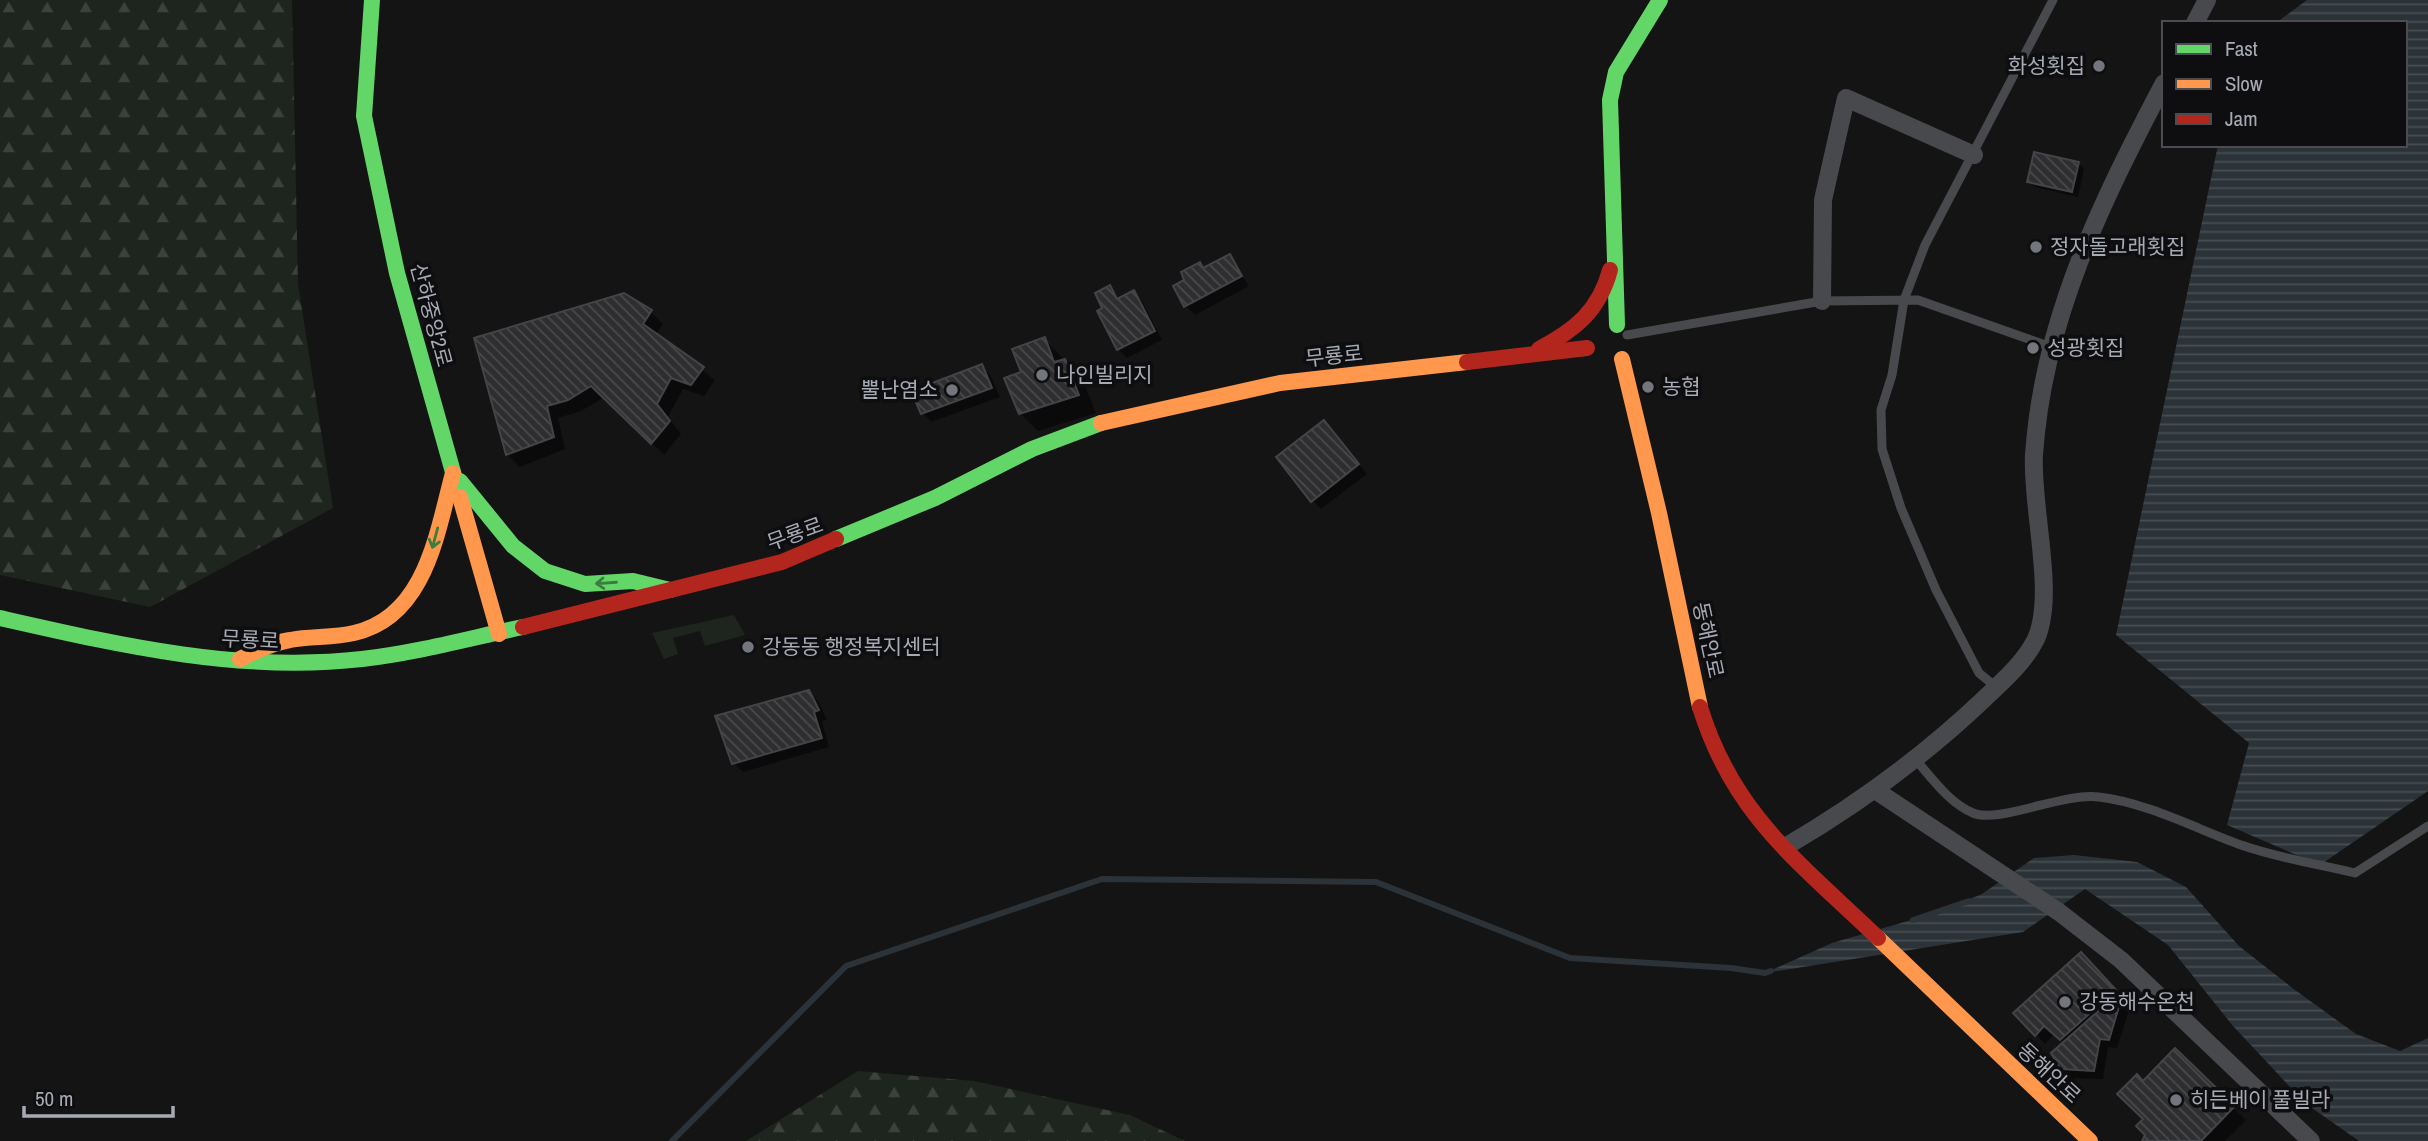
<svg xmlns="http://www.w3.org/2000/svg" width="2428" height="1141" viewBox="0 0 2428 1141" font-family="'Archivo Narrow','Noto Sans KR',sans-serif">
<defs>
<pattern id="forest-firs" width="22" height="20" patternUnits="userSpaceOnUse" patternTransform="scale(1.75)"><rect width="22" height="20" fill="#1e241e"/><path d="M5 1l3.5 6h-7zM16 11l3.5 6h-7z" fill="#3c413c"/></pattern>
<pattern id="water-rules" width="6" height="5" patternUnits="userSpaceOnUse" patternTransform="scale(1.75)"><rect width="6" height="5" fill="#2b3338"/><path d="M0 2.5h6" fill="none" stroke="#474e52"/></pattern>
<pattern id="building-back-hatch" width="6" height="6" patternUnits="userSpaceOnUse" patternTransform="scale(1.75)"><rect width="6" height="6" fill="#2e2e30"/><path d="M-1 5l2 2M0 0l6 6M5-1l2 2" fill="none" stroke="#494a4c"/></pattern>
</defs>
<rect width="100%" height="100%" fill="#141414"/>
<!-- green -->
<path fill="#1e241e" d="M734 615 745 635 705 646 700 631 673 638 678 654 664 659 652 633Z"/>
<!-- forest -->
<g fill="url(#forest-firs)">
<path d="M0 0H292L298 284 333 508 150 607 0 575Z"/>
<path d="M858 1071 974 1081 1130 1115 1185 1141H746Z"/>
</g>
<!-- water -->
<g fill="url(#water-rules)">
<path d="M2307 0H2428V791L2320 865 2227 825 2249 743 2116 635 2218 145H2405V23H2276Z"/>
<path d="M2074 855 2137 862 2186 887 2239 946 2295 990 2356 1034 2400 1051 2428 1038V1141H2359L2305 1103 2233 1026 2168 945 2085 889 2023 932 1765 973 1832 943 1939 912 1982 894 2034 858Z"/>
</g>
<!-- shadow -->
<g fill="#0007">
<path d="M2078 163 2084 169 2078 197 2035 187 2029 182Z"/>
<path d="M1229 256 1249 286 1195 315 1186 306 1187 281 1200 264 1205 269Z"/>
<path d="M1109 287 1120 300 1133 293 1142 301 1162 340 1127 358 1118 349 1105 309Z"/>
<path d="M624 295 651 312 663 324 655 335 715 380 704 396 683 389 668 417 681 434 664 455 605 397 581 411 558 418 565 449 520 467 508 455 476 339Z"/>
<path d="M1045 340 1082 378 1096 413 1038 431 1020 413 1023 373Z"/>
<path d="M981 366 990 375 1000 397 931 422 923 413Z"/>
<path d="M1332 431 1367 474 1321 509 1312 500Z"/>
<path d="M809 692 818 701 827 719 822 722 829 747 743 772 734 763Z"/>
<path d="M2080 954 2124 1000 2121 1003 2129 1011 2117 1048 2108 1047 2103 1079 2070 1078 2061 1068 2065 1043 2054 1034 2045 1044 2016 1013Z"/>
<path d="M2175 1051 2246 1120 2225 1141H2144L2147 1134 2143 1083Z"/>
</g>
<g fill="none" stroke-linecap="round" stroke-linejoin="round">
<!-- stream -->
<g stroke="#2b3338" stroke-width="6">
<path d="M1913 920 1969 901"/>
<path d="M672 1141 846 966 1102 879 1376 882 1570 958 1731 968 1765 973 1771 971"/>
</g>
</g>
<!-- building -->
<g fill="url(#building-back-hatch)" stroke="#434447" stroke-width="2">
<path d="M2034 152 2079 162 2072 192 2027 182Z"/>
<path d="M1230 254 1242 276 1184 307 1173 286 1184 280 1181 272 1200 262 1203 268Z"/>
<path d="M1110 285 1117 299 1134 290 1155 331 1117 350 1097 311 1102 308 1095 293Z"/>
<path d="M624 293 652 310 643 324 704 367 691 385 671 378 657 404 670 421 651 444 591 386 568 400 547 406 554 437 506 455 474 338Z"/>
<path d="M1045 337 1054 362 1065 359 1079 395 1019 414 1004 378 1021 372 1012 349Z"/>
<path d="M982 364 992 388 921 414 911 391Z"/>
<path d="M1324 420 1359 464 1311 502 1276 457Z"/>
<path d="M809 690 819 710 814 712 822 738 732 764 715 716Z"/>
<path d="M2081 952 2116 990 2060 1040 2044 1026 2035 1036 2013 1013Z"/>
<path d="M2114 997 2121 1000 2109 1040 2100 1039 2094 1071 2060 1069 2051 1053Z"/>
<path d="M2175 1048 2235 1106 2201 1141H2142L2145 1135 2136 1126 2143 1119 2117 1094 2137 1074 2143 1081Z"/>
</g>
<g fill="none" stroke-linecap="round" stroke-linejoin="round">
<!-- lane -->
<g stroke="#48494c" stroke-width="9">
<path d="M1627 335 1822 301 1918 300 2051 347"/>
<path d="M1996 687 1979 673 1936 590 1901 508 1882 449 1881 410 1892 375 1904 300 1925 245 2053 0"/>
<path d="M1915 759C1932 778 1949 803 1973 813 1998 824 2064 792 2099 797 2145 802 2197 829 2241 845 2278 858 2318 864 2355 873L2428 826"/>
</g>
<!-- street -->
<g stroke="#48494c" stroke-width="18">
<path d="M2195 23 2207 0"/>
<path d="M1822 301 1823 200 1846 98 1974 155"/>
<path d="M1875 790 2059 912 2121 960 2311 1141"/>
<path d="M1785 847C1857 805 1923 757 1984 699 2003 681 2024 663 2036 639 2056 594 2031 507 2034 455 2043 319 2102 201 2164 83"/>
</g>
<!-- fast -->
<g stroke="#63d668" stroke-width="16">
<path d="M372 0 364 116 397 273 460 497"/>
<path d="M1617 325 1610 100 1616 72 1660 0"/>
<path d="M460 481 513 546 545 571 585 584 633 581 670 590"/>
<path d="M836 539 935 498 1032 449 1101 423"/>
<path d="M0 618C119 645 239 673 362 659 416 653 470 638 523 627"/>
</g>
<!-- slow -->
<g stroke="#ff974d" stroke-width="16">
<path d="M1622 359 1659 513 1700 707"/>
<path d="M1101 423 1280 383 1467 362"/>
<path d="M460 497 499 634"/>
<path d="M240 659C256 651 272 643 290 640 311 636 333 638 354 633 426 617 437 532 453 473"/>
<path d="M1878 938 2090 1141"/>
</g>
<!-- jam -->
<g stroke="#b3261e" stroke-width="16">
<path d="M1539 349C1575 330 1599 311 1610 270"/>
<path d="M1467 362 1587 348"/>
<path d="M523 627 782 562 836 539"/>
<path d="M1700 707C1733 815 1800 863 1878 938"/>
</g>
</g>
<!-- one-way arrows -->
<defs><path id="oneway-shaft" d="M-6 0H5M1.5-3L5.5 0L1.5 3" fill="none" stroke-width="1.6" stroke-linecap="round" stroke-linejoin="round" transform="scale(1.75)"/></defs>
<g stroke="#3d7c40">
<use href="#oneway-shaft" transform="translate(435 538) rotate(105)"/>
<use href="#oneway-shaft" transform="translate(606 583) rotate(176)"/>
</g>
<!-- markers -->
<g fill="#73767c" stroke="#0e0e10" stroke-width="2.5">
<circle cx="2099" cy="66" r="7"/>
<circle cx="2036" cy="247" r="7"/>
<circle cx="2033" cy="348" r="7"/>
<circle cx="1042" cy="375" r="7"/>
<circle cx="1648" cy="387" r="7"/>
<circle cx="952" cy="390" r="7"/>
<circle cx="748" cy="647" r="7"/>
<circle cx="2065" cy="1002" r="7"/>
<circle cx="2176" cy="1100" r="7"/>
</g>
<g text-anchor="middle" stroke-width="7" stroke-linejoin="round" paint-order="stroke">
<!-- poi labels -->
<g font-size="21" fill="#a6aab4" stroke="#0e0e10" text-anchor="start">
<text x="2085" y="73" text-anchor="end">화성횟집</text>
<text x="2050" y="254">정자돌고래횟집</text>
<text x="2047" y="355">성광횟집</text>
<text x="1056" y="382">나인빌리지</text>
<text x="1662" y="394">농협</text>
<text x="938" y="397" text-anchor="end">뿔난염소</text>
<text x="762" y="654">강동동 행정복지센터</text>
<text x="2079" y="1009">강동해수온천</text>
<text x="2190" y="1107">히든베이 풀빌라</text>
</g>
<!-- street labels -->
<g font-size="21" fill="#a6aab4" stroke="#0e0e10">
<text transform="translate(431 315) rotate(75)" y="7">산하중앙2로</text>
<text transform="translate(1334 356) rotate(-6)" y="7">무룡로</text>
<text transform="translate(795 534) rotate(-20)" y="7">무룡로</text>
<text transform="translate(250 640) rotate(3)" y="7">무룡로</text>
<text transform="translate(1708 640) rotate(78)" y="7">동해안로</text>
<text transform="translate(2049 1073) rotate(43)" y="7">동해안로</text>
</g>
</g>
<!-- legend -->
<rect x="2162" y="21" width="245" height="126" fill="#0e0e10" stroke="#4b4c52" stroke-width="2"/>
<rect x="2176" y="44" width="35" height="10" fill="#63d668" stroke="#4b4c52" stroke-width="2"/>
<text x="2225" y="56" font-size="21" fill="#a6aab4">Fast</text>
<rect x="2176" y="79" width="35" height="10" fill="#ff974d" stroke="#4b4c52" stroke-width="2"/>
<text x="2225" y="91" font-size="21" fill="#a6aab4">Slow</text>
<rect x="2176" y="114" width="35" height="10" fill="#b3261e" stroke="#4b4c52" stroke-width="2"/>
<text x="2225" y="126" font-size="21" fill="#a6aab4">Jam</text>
<!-- scale -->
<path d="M24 1106v10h149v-10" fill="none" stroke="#a6aab4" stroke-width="3.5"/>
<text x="35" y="1106" font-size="21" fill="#a6aab4" stroke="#0e0e10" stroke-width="5" paint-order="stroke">50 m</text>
</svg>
